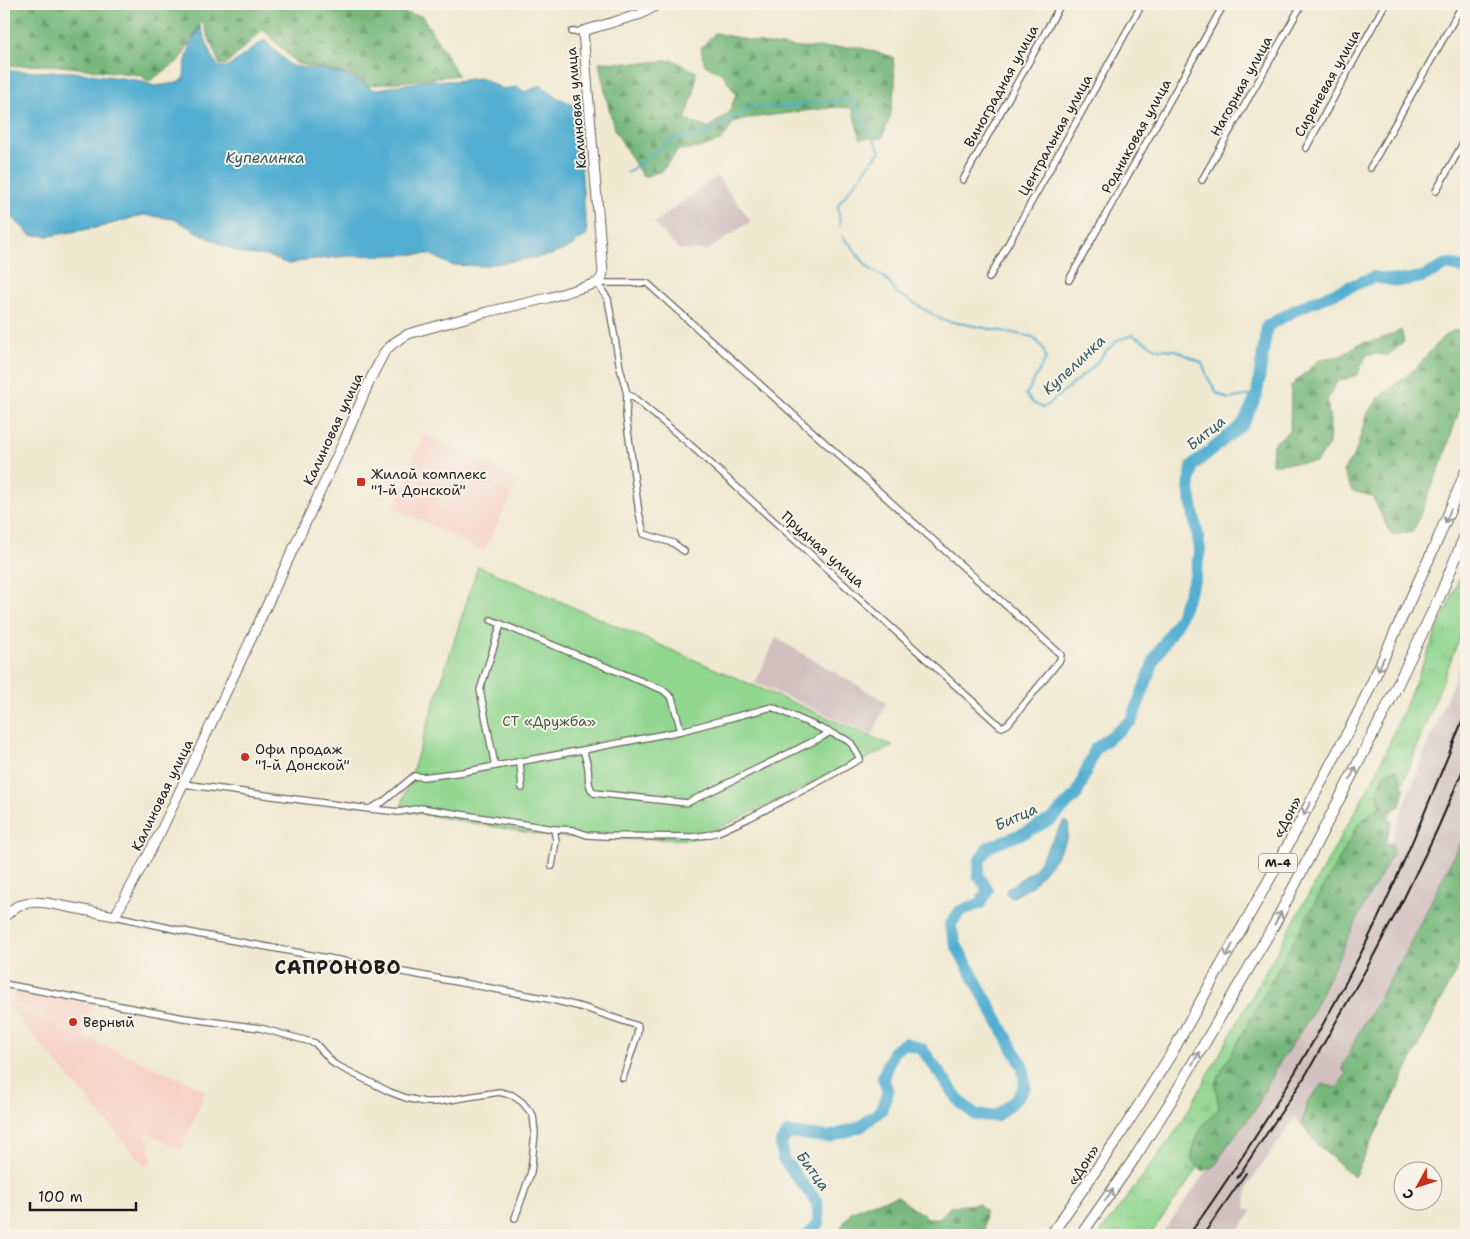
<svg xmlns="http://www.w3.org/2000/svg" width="1470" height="1239" viewBox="0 0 1470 1239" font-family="'Shantell Sans',sans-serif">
<defs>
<pattern id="grass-tufts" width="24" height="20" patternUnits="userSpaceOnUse" patternTransform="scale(1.25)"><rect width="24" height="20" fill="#90d68f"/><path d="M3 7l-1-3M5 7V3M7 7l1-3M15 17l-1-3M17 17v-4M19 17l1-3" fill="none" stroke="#7cb77b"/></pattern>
<pattern id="forest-firs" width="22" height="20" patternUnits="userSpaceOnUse" patternTransform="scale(1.25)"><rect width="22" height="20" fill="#74b77a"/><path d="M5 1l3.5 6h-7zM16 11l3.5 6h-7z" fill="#5e9463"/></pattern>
</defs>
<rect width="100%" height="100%" fill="#f7f3e8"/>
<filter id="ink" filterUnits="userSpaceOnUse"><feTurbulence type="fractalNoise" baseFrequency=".02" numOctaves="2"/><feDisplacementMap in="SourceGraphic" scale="10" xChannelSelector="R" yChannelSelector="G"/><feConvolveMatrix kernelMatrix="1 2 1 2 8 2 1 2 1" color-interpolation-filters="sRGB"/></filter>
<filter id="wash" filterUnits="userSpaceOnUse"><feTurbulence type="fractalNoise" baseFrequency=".0096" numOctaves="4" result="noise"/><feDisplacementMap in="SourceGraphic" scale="20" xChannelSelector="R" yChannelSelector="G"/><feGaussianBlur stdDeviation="1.12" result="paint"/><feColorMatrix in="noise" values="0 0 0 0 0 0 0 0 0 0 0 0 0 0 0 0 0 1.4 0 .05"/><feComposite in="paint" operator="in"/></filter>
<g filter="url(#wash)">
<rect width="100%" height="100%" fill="#f0e9d2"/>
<!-- built -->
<g fill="#f7d1c7">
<path d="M426 434 519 481 483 552 394 507 407 481 403 479Z"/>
<path d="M17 990 93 1004 85 1035 12 1003Z"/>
<path d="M4 1001 206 1090 181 1151 145 1131 153 1160 145 1167Z"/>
</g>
<!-- industrial -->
<g fill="#d2bfc0">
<path d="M717 176 751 221 708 250H679L654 223Z"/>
<path d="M776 638 886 702 873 735 755 683Z"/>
<path d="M1466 649V867L1444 918 1318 1147 1295 1118 1249 1184 1245 1207 1252 1212 1235 1235H1161L1216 1157 1376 877Z"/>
</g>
<!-- grass -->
<path fill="url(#grass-tufts)" stroke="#567956" d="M1466 563V621L1369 869 1211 1150 1150 1235H1099L1179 1127 1377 772Z"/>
<!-- forest -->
<g fill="url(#forest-firs)" stroke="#486a4b">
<path d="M4 4H384L398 12 422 16 458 75 365 86 354 76 296 63 263 29 227 64 220 65 202 21 180 60 148 82 141 75 51 65 4 66Z"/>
<path d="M715 33 767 44 801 48 858 47 893 57 895 84 890 118 882 138H860L852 108 836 107 750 118 733 123 722 140 699 148 678 150 662 171 643 177 614 129 606 96 599 62 643 63 673 60 696 72 694 93 685 120 708 128 729 113 736 94 723 74 705 65 701 48Z"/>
<path d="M1401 330 1404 342 1388 355 1367 354 1357 375 1337 381 1327 400 1330 422 1329 445 1316 462 1272 464 1273 444 1290 430 1291 386 1320 359 1341 356 1359 344 1381 339Z"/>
<path d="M1455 330H1466V391L1442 462 1413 532 1391 535 1372 496 1352 491 1343 471 1355 454 1368 412 1381 396 1416 368 1445 335Z"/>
<path d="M1396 769 1404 789 1400 806 1385 814 1392 823 1385 842 1393 845 1392 855 1359 915 1307 1022 1275 1069 1255 1110 1224 1150 1216 1165 1202 1171 1191 1159C1197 1134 1199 1126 1219 1109L1215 1083 1358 825 1370 813 1381 806 1377 794 1384 774Z"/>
<path d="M1466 831V950L1354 1177 1322 1149 1302 1124 1307 1102 1322 1084 1337 1088 1346 1074 1342 1069 1358 1034 1405 954Z"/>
<path d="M898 1196 907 1204 928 1218H940L951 1206 979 1204 985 1211 984 1227 989 1235H838V1232L851 1212 872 1203Z"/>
</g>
<!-- garden -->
<path fill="#90d68f" stroke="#567956" d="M478 566 893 746 708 833 692 839H613L547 836 400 810Z"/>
<!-- water -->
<g fill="#53afd1" stroke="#386676">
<path d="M200 26 213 59 219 67H228L264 40 291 66 327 70 354 78 374 90 428 80 453 81 481 78 503 89 518 87 525 92 541 85 556 97 577 106C580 138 581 171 584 204 584 214 587 224 587 235L568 248 551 255 481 266 451 265 430 254 349 256 306 260 289 264 267 256 243 254 222 245 174 219 143 215 100 227 49 236 30 235 4 209V71L72 72 136 80 155 86 177 83 184 79C184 60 191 42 200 26Z"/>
<path d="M1064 821 1069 823 1067 839 1052 863 1031 887 1011 898 1006 893 1007 889 1034 870Z"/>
</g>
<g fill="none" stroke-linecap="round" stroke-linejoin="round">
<!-- stream -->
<g stroke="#53afd1" stroke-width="2">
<path d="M627 173 670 140 712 132 751 106 777 107 852 99 880 151 838 205 840 225"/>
<path d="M843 235 844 239 851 245 857 254 870 269 884 277 897 293 942 320 1033 337 1043 348 1046 358 1026 395 1033 403 1044 408 1093 367 1106 351 1118 340 1133 335 1158 349 1176 350 1202 363 1208 378 1217 393 1228 399 1257 394"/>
</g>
<!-- river -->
<path stroke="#53afd1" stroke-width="12" d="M808 1235 819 1223 817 1202 783 1159 781 1142 788 1133 829 1137 860 1127 881 1110 888 1092 883 1077 893 1052 905 1043 922 1049 961 1103 976 1115 996 1116 1015 1100 1025 1087 1023 1067 956 945 950 925 960 911 981 903 988 890 978 875 980 860 988 847 1024 833 1052 819 1077 794 1095 749 1132 720 1155 658 1179 619 1195 577 1200 549 1189 489 1192 466 1243 424 1257 394 1267 326 1299 308 1373 277 1399 281 1422 277 1448 264 1466 269"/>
</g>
</g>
<g filter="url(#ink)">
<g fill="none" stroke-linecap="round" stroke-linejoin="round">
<!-- street casing -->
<g stroke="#66645c" stroke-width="8">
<g id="street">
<path d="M572 32 583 31"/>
<path d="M1306 148 1385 4"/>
<path d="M1370 168 1463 4"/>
<path d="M963 180 1061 4"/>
<path d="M1202 180 1302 4"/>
<path d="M1436 191 1466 138"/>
<path d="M989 278 1142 4"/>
<path d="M1069 280 1224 4"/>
<path d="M597 283H647L1059 653 1061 655 1060 660 1008 724 1002 727 1000 726 687 442 633 397 627 394"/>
<path d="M597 283 608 299 620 368 627 394 626 416 639 513 644 534 673 543 684 551"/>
<path d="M491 620 501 624 480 690 495 766"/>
<path d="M501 624 663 690 672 698 681 731"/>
<path d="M583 750C585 756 587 762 588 768 589 777 587 786 594 793L687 803 822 737 830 732"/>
<path d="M520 762 522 788"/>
<path d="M183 784 369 809 383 802 414 776 423 777 463 772 583 750 681 731 772 707 845 739 851 743 860 759 811 786 749 818 718 832 707 835 692 837 605 836 587 835 573 830 554 829 556 840 552 866"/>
<path d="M371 809 399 812 421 808 554 829"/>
<path d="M115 916 197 934 549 999 585 1008 638 1026 637 1036 623 1078"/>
<path d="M4 984 184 1018 260 1028 315 1043 334 1064 390 1092 406 1098 424 1102H437L499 1092 512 1095 522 1102 533 1115 535 1133 531 1172 515 1218"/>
</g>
</g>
<!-- secondary casing -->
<g stroke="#66645c" stroke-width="11">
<path id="secondary" d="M4 917 17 906 33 902 47 903 115 916 161 831 343 443 371 378 385 351 395 342 408 334 487 312 548 298 597 283 602 277 603 272 583 31 641 14 659 4"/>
</g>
<!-- highway casing -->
<g stroke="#66645c" stroke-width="12">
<g id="highway">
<path d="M1051 1235 1118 1138 1170 1056 1279 862 1359 711 1438 539 1466 471"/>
<path d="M1081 1235 1134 1159 1169 1104 1274 925 1384 713 1439 598 1466 533"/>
</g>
</g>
<!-- street -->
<use href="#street" stroke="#fff" stroke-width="5.5"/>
<!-- secondary -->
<use href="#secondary" stroke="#fff" stroke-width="9"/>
<!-- highway -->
<use href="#highway" stroke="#fff" stroke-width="10"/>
<!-- rail -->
<g stroke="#1c1c1c" stroke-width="2">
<path d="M1237 1178 1304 1078 1369 964 1404 898 1437 830 1466 763"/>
<path d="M1189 1235C1252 1146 1310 1053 1360 955 1400 876 1432 794 1466 712"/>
<path d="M1203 1235 1246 1173"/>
</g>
</g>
<!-- one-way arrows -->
<defs><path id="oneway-shaft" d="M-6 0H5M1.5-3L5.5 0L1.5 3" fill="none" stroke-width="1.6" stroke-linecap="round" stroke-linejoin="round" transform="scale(1.25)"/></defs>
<g stroke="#999">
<use href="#oneway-shaft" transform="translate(1448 516) rotate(112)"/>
<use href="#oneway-shaft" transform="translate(1381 664) rotate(115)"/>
<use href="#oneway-shaft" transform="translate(1353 773) rotate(-63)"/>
<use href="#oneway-shaft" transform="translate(1307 809) rotate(118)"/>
<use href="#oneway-shaft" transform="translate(1278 918) rotate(-62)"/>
<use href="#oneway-shaft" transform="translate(1229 951) rotate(119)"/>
<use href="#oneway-shaft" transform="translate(1196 1058) rotate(-59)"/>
<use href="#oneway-shaft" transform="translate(1109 1195) rotate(-55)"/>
</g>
</g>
<!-- markers -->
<g fill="#c8321e" stroke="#f7f3e8" stroke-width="2">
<rect x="356" y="477" width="10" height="10" rx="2.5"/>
<circle cx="245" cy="757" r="5"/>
<circle cx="73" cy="1022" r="5"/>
</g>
<g text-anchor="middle" stroke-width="4" stroke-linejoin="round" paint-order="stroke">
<!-- shield labels -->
<rect fill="#f7f3e8" stroke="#5e5c59" stroke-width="1" x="1259" y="853.5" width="38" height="19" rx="4"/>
<g font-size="12" font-weight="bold" fill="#1c1c1c">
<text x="1278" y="867">М-4</text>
</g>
<!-- street labels -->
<g font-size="14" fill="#1c1c1c" stroke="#f7f3e8">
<text transform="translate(1327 83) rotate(-61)" y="5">Сиреневая улица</text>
<text transform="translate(1001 86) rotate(-61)" y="5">Виноградная улица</text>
<text transform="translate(1241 86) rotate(-61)" y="5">Нагорная улица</text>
<text transform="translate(576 108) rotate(-95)" y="5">Калиновая улица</text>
<text transform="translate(1055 135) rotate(-61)" y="5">Центральная улица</text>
<text transform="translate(1136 136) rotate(-61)" y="5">Родниковая улица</text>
<text transform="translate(333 429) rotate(-65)" y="5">Калиновая улица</text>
<text transform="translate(823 549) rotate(42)" y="5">Прудная улица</text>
<text transform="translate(162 795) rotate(-64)" y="5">Калиновая улица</text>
<text transform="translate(1287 817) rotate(-62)" y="5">«Дон»</text>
<text transform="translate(1083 1165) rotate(-56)" y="5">«Дон»</text>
</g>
<!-- poi labels -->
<g font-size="14" fill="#1c1c1c" stroke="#f7f3e8" text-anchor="start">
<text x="371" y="479">Жилой комплекс<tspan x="371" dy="16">"1-й Донской"</tspan></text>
<text x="255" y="754">Офи продаж<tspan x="255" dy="16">"1-й Донской"</tspan></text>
<text x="83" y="1027">Верный</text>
</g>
<!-- park labels -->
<g font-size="14" fill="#455d44" stroke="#f7f3e8">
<text x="549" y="726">СТ «Дружба»</text>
</g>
<!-- water labels -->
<g font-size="15" font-style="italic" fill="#325764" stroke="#f7f3e8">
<text x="265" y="163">Купелинка</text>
<text transform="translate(1074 365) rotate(-43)" y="5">Купелинка</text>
<text transform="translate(1206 433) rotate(-39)" y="5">Битца</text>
<text transform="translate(1016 817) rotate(-24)" y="5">Битца</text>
<text transform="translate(813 1171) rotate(54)" y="5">Битца</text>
</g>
<!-- district labels -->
<g font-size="19" font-weight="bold" letter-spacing="1" fill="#1c1c1c" stroke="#f7f3e8">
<text x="338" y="974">САПРОНОВО</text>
</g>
</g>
<!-- margin -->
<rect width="1470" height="1239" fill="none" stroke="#f7f3e8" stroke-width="20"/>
<!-- north arrow -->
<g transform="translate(1418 1186) rotate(230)"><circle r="24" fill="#f7f3e8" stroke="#9f9d96"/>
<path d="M0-4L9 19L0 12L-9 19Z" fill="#c8321e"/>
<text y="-8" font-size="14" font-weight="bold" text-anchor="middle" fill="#1c1c1c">С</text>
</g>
<!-- scale -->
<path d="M30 1202v8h106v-8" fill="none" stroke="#1c1c1c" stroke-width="2.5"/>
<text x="38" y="1202" font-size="15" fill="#1c1c1c" stroke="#f7f3e8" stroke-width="4" paint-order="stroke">100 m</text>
</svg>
